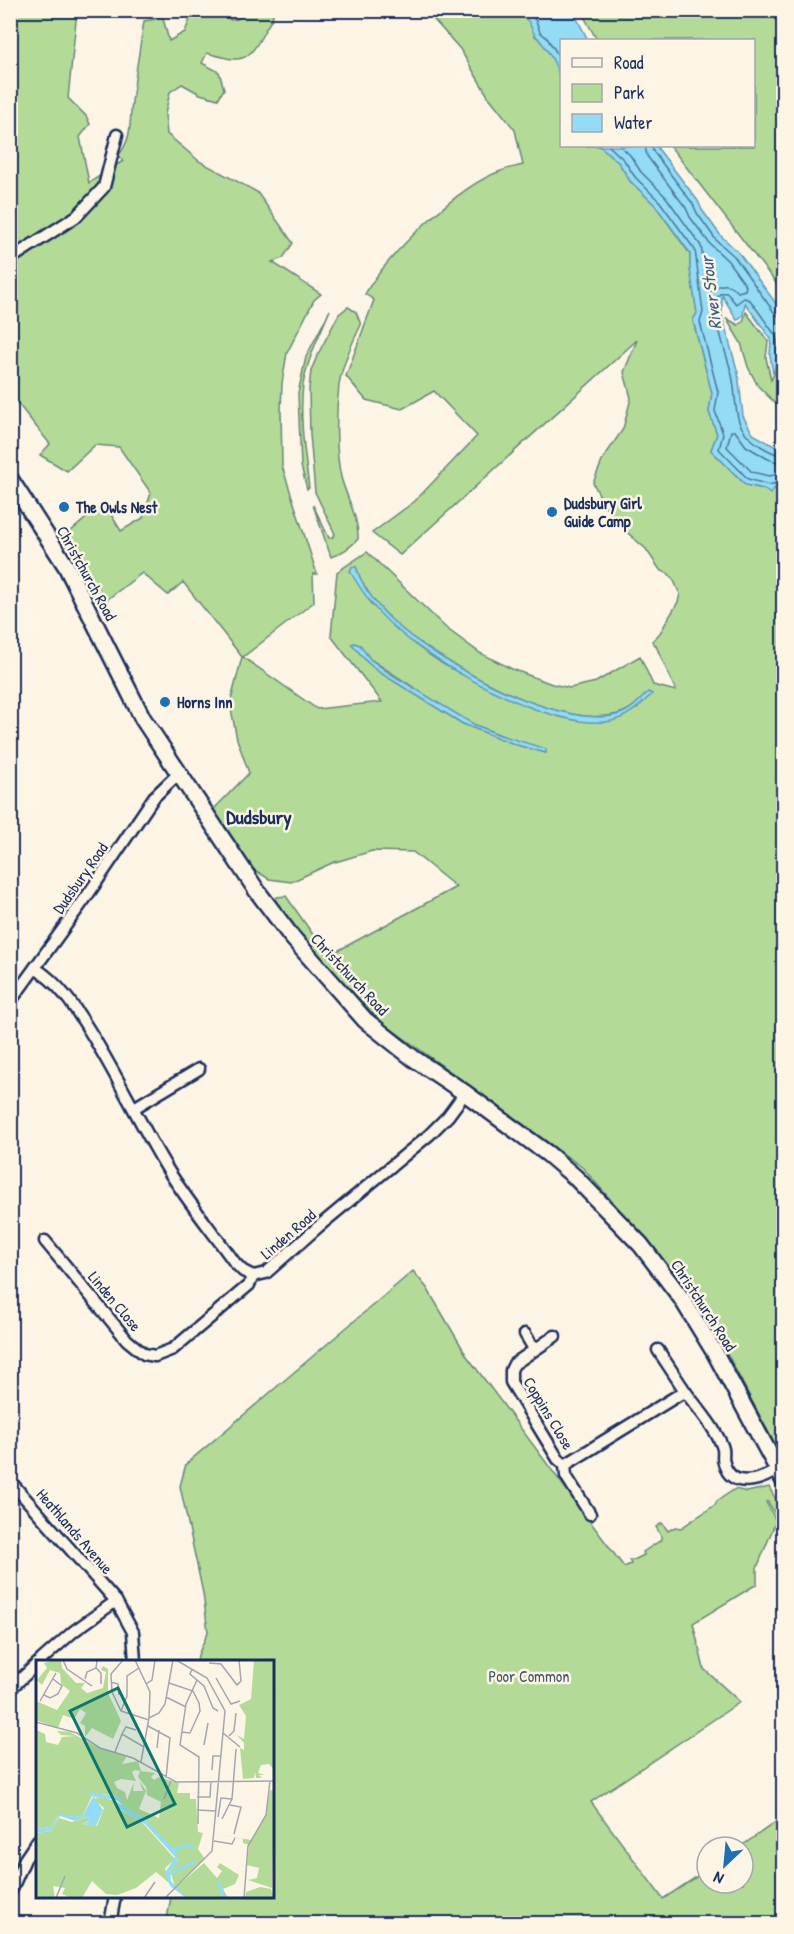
<svg xmlns="http://www.w3.org/2000/svg" width="794" height="1934" viewBox="0 0 794 1934" font-family="'Patrick Hand',sans-serif">
<rect width="100%" height="100%" fill="#fcf5e5"/>
<filter id="ink" filterUnits="userSpaceOnUse"><feTurbulence type="fractalNoise" baseFrequency=".0167" numOctaves="2"/><feDisplacementMap in="SourceGraphic" scale="12" xChannelSelector="R" yChannelSelector="G"/><feConvolveMatrix kernelMatrix="1 2 1 2 8 2 1 2 1" color-interpolation-filters="sRGB"/></filter>
<g filter="url(#ink)">
<!-- green -->
<g fill="#b3db97" stroke="#67857a" stroke-width="1.5" fill-rule="evenodd">
<path d="M10 11H77L68 98 86 116 90 124 80 137 89 183 123 161 118 156C133 138 129 123 132 102 135 75 140 48 144 21L156 19 162 14 169 41 185 32 193 11H229L230 20 237 19 245 11H273C274 19 268 24 264 32 247 65 240 62 207 53L202 63 219 72 224 89 218 99 200 94 182 84 170 92 165 114 167 134 199 161 257 192 293 243 283 258 272 262 321 294 314 300 287 353 282 383 281 411 282 466 317 574H313L314 602 243 657 317 709 382 702 331 636 337 572 367 552 446 628 480 653 512 669 552 684 570 688 596 682 640 656 653 685 676 691 656 646 652 641 660 633 678 602 680 594 674 581 669 574 660 570 646 549 621 527 604 504 593 483 603 459 623 429 631 398 624 372 637 340 400 555 372 533 415 501 477 436 434 391 402 409 366 400 346 376 374 300 365 294C386 256 459 185 501 171 508 168 516 167 523 165L515 130 488 96 460 49 426 11H513L515 15 526 17 532 25 535 36 542 41 558 68 562 84V146H600L619 163 630 181 655 205 690 254V269L697 313 693 321 712 393 709 412 717 434 711 450 746 485 764 489 783 486V1460L700 1302 583 1168 379 1020 325 964 274 904 277 897 286 896 328 956 456 887 413 852 372 851 332 863 291 882 269 879 245 864 232 839 211 812 249 773 237 739 230 704 242 657 183 582 168 595 142 573 100 605 63 538 104 503 121 531 143 518 151 493 119 447 95 445 67 471 40 455 50 444 11 395ZM352 567H356C363 590 380 610 398 626 438 661 593 753 639 701L638 708 605 722 561 717 533 708 475 681 443 664 418 647 371 604ZM352 644 360 645 370 659 442 706 473 724 546 753 517 745 463 724 379 672 367 662Z"/>
<path d="M581 11H783V292L670 146H754V40H597Z"/>
<path d="M348 307 356 312 361 325C352 343 342 365 339 385 336 411 335 451 341 477 346 497 359 517 358 539 350 548 342 553 331 557L313 505 329 538 333 537 335 534 315 492 310 434 309 389 311 371 317 356 339 314Z"/>
<path d="M330 310C320 334 307 360 303 385 299 419 305 455 309 488L307 489 301 466 298 393 306 357Z"/>
<path d="M746 312 768 341 766 358 771 380 780 362 783 366V411L758 386 748 367 741 343 726 318 738 325 743 321Z"/>
<path d="M413 1271 427 1288 467 1356 624 1567 631 1564 629 1560H634L644 1555 643 1552 661 1540V1536L656 1527 662 1523 668 1531 675 1527 681 1528 715 1505 717 1501 735 1489 747 1492 769 1487 783 1512V1527L768 1502H766L776 1521 757 1568V1584L693 1623 704 1669 740 1702 591 1802 663 1899 707 1870V1883H743V1847H740L783 1817V1923L232 1924 227 1920 219 1921 220 1923 166 1924 171 1897 273 1896V1661H197L198 1655 208 1632 203 1593 180 1486 186 1464Z"/>
</g>
<!-- water -->
<g fill="#93dcf4" stroke="#6397b8" stroke-width="1.5">
<path d="M513 11H573L588 40H562L561 84C557 65 550 52 537 37 526 26 536 20 515 15Z"/>
<path d="M600 146H656L698 201 702 210 721 236 738 252 783 313V360L779 354 773 374 770 355 771 339 745 303 743 315 737 320 722 295V316L738 373 743 416 753 434 783 451V486L775 488 770 494 764 489 746 485 711 450 717 434 709 412 712 393 693 320 697 313 690 269V253L655 205 630 181 619 163Z"/>
<path d="M352 567H356C361 583 371 598 382 610 421 655 560 733 620 714 632 710 639 701 648 692L652 694C639 707 625 720 605 722 546 727 438 667 395 628 376 612 362 592 350 571Z"/>
<path d="M354 643 360 645 370 659 389 673 473 724 500 735 546 749V753L517 745 463 724 379 672 367 662 352 644Z"/>
</g>
<g fill="none" stroke-linecap="round" stroke-linejoin="round">
<!-- shore -->
<g stroke="#4b749a" stroke-width="1.5">
<path d="M523 10 529 13 536 21 540 32 547 38 562 61"/>
<path d="M609 146 624 160 635 177 660 202 695 250 703 312 700 322 718 392 715 411 723 434 719 449 748 479 769 485 784 481"/>
<path d="M620 146 630 155 641 172 666 197 701 246 708 290 711 291C721 282 729 283 738 292L745 290 746 286 728 261 710 244 690 217 686 208 647 156 645 146"/>
<path d="M652 146 653 151 693 204 697 213 716 240 734 256 776 315 784 317"/>
<path d="M784 350 778 348 776 336 750 300 744 298 736 304 727 293C700 287 730 363 732 375 739 407 729 427 762 447 769 451 776 455 784 456"/>
<path d="M784 464 768 459 746 446 735 431H731L727 447 752 472 769 476 784 473"/>
</g>
<!-- minor casing -->
<g stroke="#1b2f5e" stroke-width="15">
<g id="minor">
<path d="M10 259 77 216 104 187 117 135"/>
<path d="M35 968C59 983 74 1006 89 1030 117 1075 140 1124 168 1170 188 1202 213 1232 235 1263L243 1271 253 1276 266 1273 318 1227 429 1135 448 1116 465 1093"/>
<path d="M10 1002 87 896 154 797 178 774"/>
<path d="M134 1108 199 1069"/>
<path d="M45 1241 127 1340 144 1354 155 1356 173 1349 249 1285 253 1276"/>
<path d="M525 1334 534 1349"/>
<path d="M555 1336 514 1364 511 1370V1382L558 1459 565 1465 566 1476 590 1514"/>
<path d="M658 1350 685 1391"/>
<path d="M565 1465 685 1391C695 1405 707 1418 715 1432 718 1437 722 1444 723 1449 724 1454 722 1458 724 1463 731 1490 760 1481 777 1470"/>
<path d="M10 1481 116 1601 133 1632 135 1661"/>
<path d="M40 1661 74 1631 116 1601"/>
<path d="M10 1689 38 1663"/>
<path d="M10 1893 25 1859 38 1840"/>
<path d="M110 1924 115 1896"/>
</g>
</g>
<!-- secondary casing -->
<g stroke="#1b2f5e" stroke-width="20">
<path id="secondary" d="M10 479 66 566 143 719 257 891 291 936 365 1020 413 1058 465 1093 548 1154 575 1177 641 1245 682 1299 715 1353 784 1481"/>
</g>
<!-- minor -->
<use href="#minor" stroke="#fcf5e5" stroke-width="10"/>
<!-- secondary -->
<use href="#secondary" stroke="#fcf5e5" stroke-width="15"/>
</g>
</g>
<!-- markers -->
<g fill="#1f6fb2" stroke="#fcf5e5" stroke-width="2">
<circle cx="64" cy="507" r="6"/>
<circle cx="552" cy="512" r="6"/>
<circle cx="165" cy="702" r="6"/>
</g>
<g text-anchor="middle" stroke-width="5" stroke-linejoin="round" paint-order="stroke">
<!-- poi labels -->
<g font-size="16" font-weight="bold" fill="#1b2f5e" stroke="#fcf5e5" text-anchor="start">
<text x="564" y="509">Dudsbury Girl<tspan x="564" dy="18">Guide Camp</tspan></text>
<text x="76" y="513">The Owls Nest</text>
<text x="177" y="708">Horns Inn</text>
</g>
<!-- street labels -->
<g font-size="16" fill="#1b2f5e" stroke="#fcf5e5">
<text transform="translate(87 573) rotate(61)" y="6">Christchurch Road</text>
<text transform="translate(80 878) rotate(-55)" y="6">Dudsbury Road</text>
<text transform="translate(350 974) rotate(47)" y="6">Christchurch Road</text>
<text transform="translate(288 1234) rotate(-41)" y="6">Linden Road</text>
<text transform="translate(115 1301) rotate(50)" y="6">Linden Close</text>
<text transform="translate(704 1305) rotate(57)" y="6">Christchurch Road</text>
<text transform="translate(549 1413) rotate(59)" y="6">Coppins Close</text>
<text transform="translate(75 1531) rotate(49)" y="6">Heathlands Avenue</text>
</g>
<!-- park labels -->
<g font-size="16" fill="#415a6c" stroke="#fcf5e5">
<text x="529" y="1682">Poor Common</text>
</g>
<!-- water labels -->
<g font-size="18" font-style="italic" fill="#395a84" stroke="#fcf5e5">
<text transform="translate(711 293) rotate(-97)" y="6">River Stour</text>
</g>
<!-- quarter labels -->
<g font-size="20" font-weight="bold" fill="#1b2f5e" stroke="#fcf5e5">
<text x="259" y="824">Dudsbury</text>
</g>
</g>
<!-- overview -->
<g transform="translate(36 1660)">
<rect width="238" height="238" fill="#fcf5e5"/>
<path d="M19 0H25L26 8 40 23H49L45 28 51 33 67 28 70 12 65 10 67 6 72 9V33L85 61 77 79 56 68 49 77V66L44 63 50 53 44 49 38 59 27 55 22 68 0 60V41L21 50 34 31 25 24 24 13 14 10 6 25 1 20 11 8 8 3ZM218 0H238V110L233 104 225 105 222 113 229 115H223L226 118H220L219 112 218 118 207 119 204 88 208 90V83L201 75 208 79 210 56 203 45 215 39ZM0 70 9 74 10 82 22 85 26 77 40 76 25 75 21 71 34 72 59 86 91 96 86 104 102 101 105 111 119 113 115 117 118 120 123 117 143 123 141 133H154V139H160L162 172 167 173 162 189 169 199 139 227 134 210 142 200 137 192 107 158 90 149 80 136 67 134 56 136 46 157 23 155 15 167 0 169ZM99 110 104 111 102 117 110 127 111 135 125 142 123 158 103 149 110 131 103 120 107 131H97L98 122 91 140 89 132 81 128 78 122 85 119 100 121 96 112ZM234 130 238 131 236 228 212 220 221 218 223 208 211 205 213 185 207 183V179L179 174 215 180 229 158ZM66 136 82 143 86 146 81 145 83 149 106 162 139 199 129 208 133 223 120 212 100 228 81 235 70 234 56 221 46 238H35L26 234 29 228 17 226 19 238H0V173L15 171 23 158 36 162 51 157 54 161 46 164 61 166 68 148 58 139ZM168 203 181 218 186 211 181 207 184 203 203 215 199 224 187 229 192 238H150L139 228ZM224 227 235 229 238 238H209L210 232Z" fill="#b3db97" fill-rule="evenodd"/>
<path d="M43 130 83 137 90 148 109 159 142 194 141 204 134 210 135 221 150 238 134 226 129 213 139 197 109 164 82 148 81 144 86 145 81 140 58 137 67 150 60 166 46 164 53 162 51 157 39 161 24 156 15 171 0 173V169L15 167 24 154 46 157 58 135Z" fill="#93dcf4"/>
<path fill="none" stroke="#93dcf4" stroke-width="3" d="M138 190 152 185 158 189M134 214 160 201M182 221 188 238"/>
<path fill="none" stroke="#a2a6af" stroke-width="1.5" d="M27 0 31 9 56 26M99 0 114 32 113 58M173 3 185 4 201 25 205 21 203 0M60 8 65 13V24M156 9 154 14 168 26 177 48 182 51M180 18 195 44 204 41M49 19 51 12 60 8 61 0M161 20 150 44 144 85 163 97 162 164M75 22 82 24 83 35M133 23 157 31 163 43 164 51 154 73 146 72M110 24 116 20 119 0M8 35 14 38 22 34 26 26 17 19M130 37 150 47M4 41 20 13M85 51 76 32 75 14 87 0M85 51 91 36V16L103 8M85 51 113 60M0 62 41 73 64 88 97 98 140 122 239 121M112 66 134 78 130 118M187 73 204 87M86 74 90 67 100 70M193 76 198 71 200 53M168 85 172 63M121 88 123 70M79 92 86 74 108 87M105 102 113 58 123 53 129 44 137 0M176 110 177 96H185M161 137H174L175 121M128 139 135 121M194 145 205 147 198 174M161 150 180 151M182 157 185 138 196 139M186 159 196 139 200 89M178 181 196 184 199 178M20 238 29 216M108 238 119 222M129 238 176 191 189 51 171 18 140 0M208 238 212 186 230 155 234 121"/>
<path fill="#0f766e" fill-opacity="0.15" stroke="#0f766e" stroke-width="3" d="M82 28 139 144 91 167 34 51Z"/>
<rect width="238" height="238" fill="none" stroke="#1b2f5e" stroke-width="3"/>
</g>
<!-- margin -->
<rect width="794" height="1934" fill="none" stroke="#fcf5e5" stroke-width="36"/>
<rect x="18" y="18" width="758" height="1898" fill="none" stroke="#1b2f5e" stroke-width="2" filter="url(#ink)"/>
<!-- legend -->
<rect x="560" y="39" width="195" height="108" fill="#fcf5e5" stroke="#a2a6af" stroke-width="1.5"/>
<rect x="572" y="58" width="30" height="9" fill="#fcf5e5" stroke="#a2a6af" stroke-width="1.5"/>
<text x="614" y="69" font-size="18" fill="#1b2f5e">Road</text>
<rect x="572" y="84" width="30" height="18" fill="#b3db97" stroke="#a2a6af" stroke-width="1.5"/>
<text x="614" y="99" font-size="18" fill="#1b2f5e">Park</text>
<rect x="572" y="114" width="30" height="18" fill="#93dcf4" stroke="#a2a6af" stroke-width="1.5"/>
<text x="614" y="129" font-size="18" fill="#1b2f5e">Water</text>
<!-- north arrow -->
<g transform="translate(725 1865) rotate(206)"><circle r="28" fill="#fcf5e5" stroke="#a2a6af" stroke-width="1.5"/>
<path d="M0-4.5L10 22L0 15L-10 22Z" fill="#1f6fb2"/>
<text y="-9" font-size="16" font-weight="bold" text-anchor="middle" fill="#1b2f5e">N</text>
</g>
</svg>
